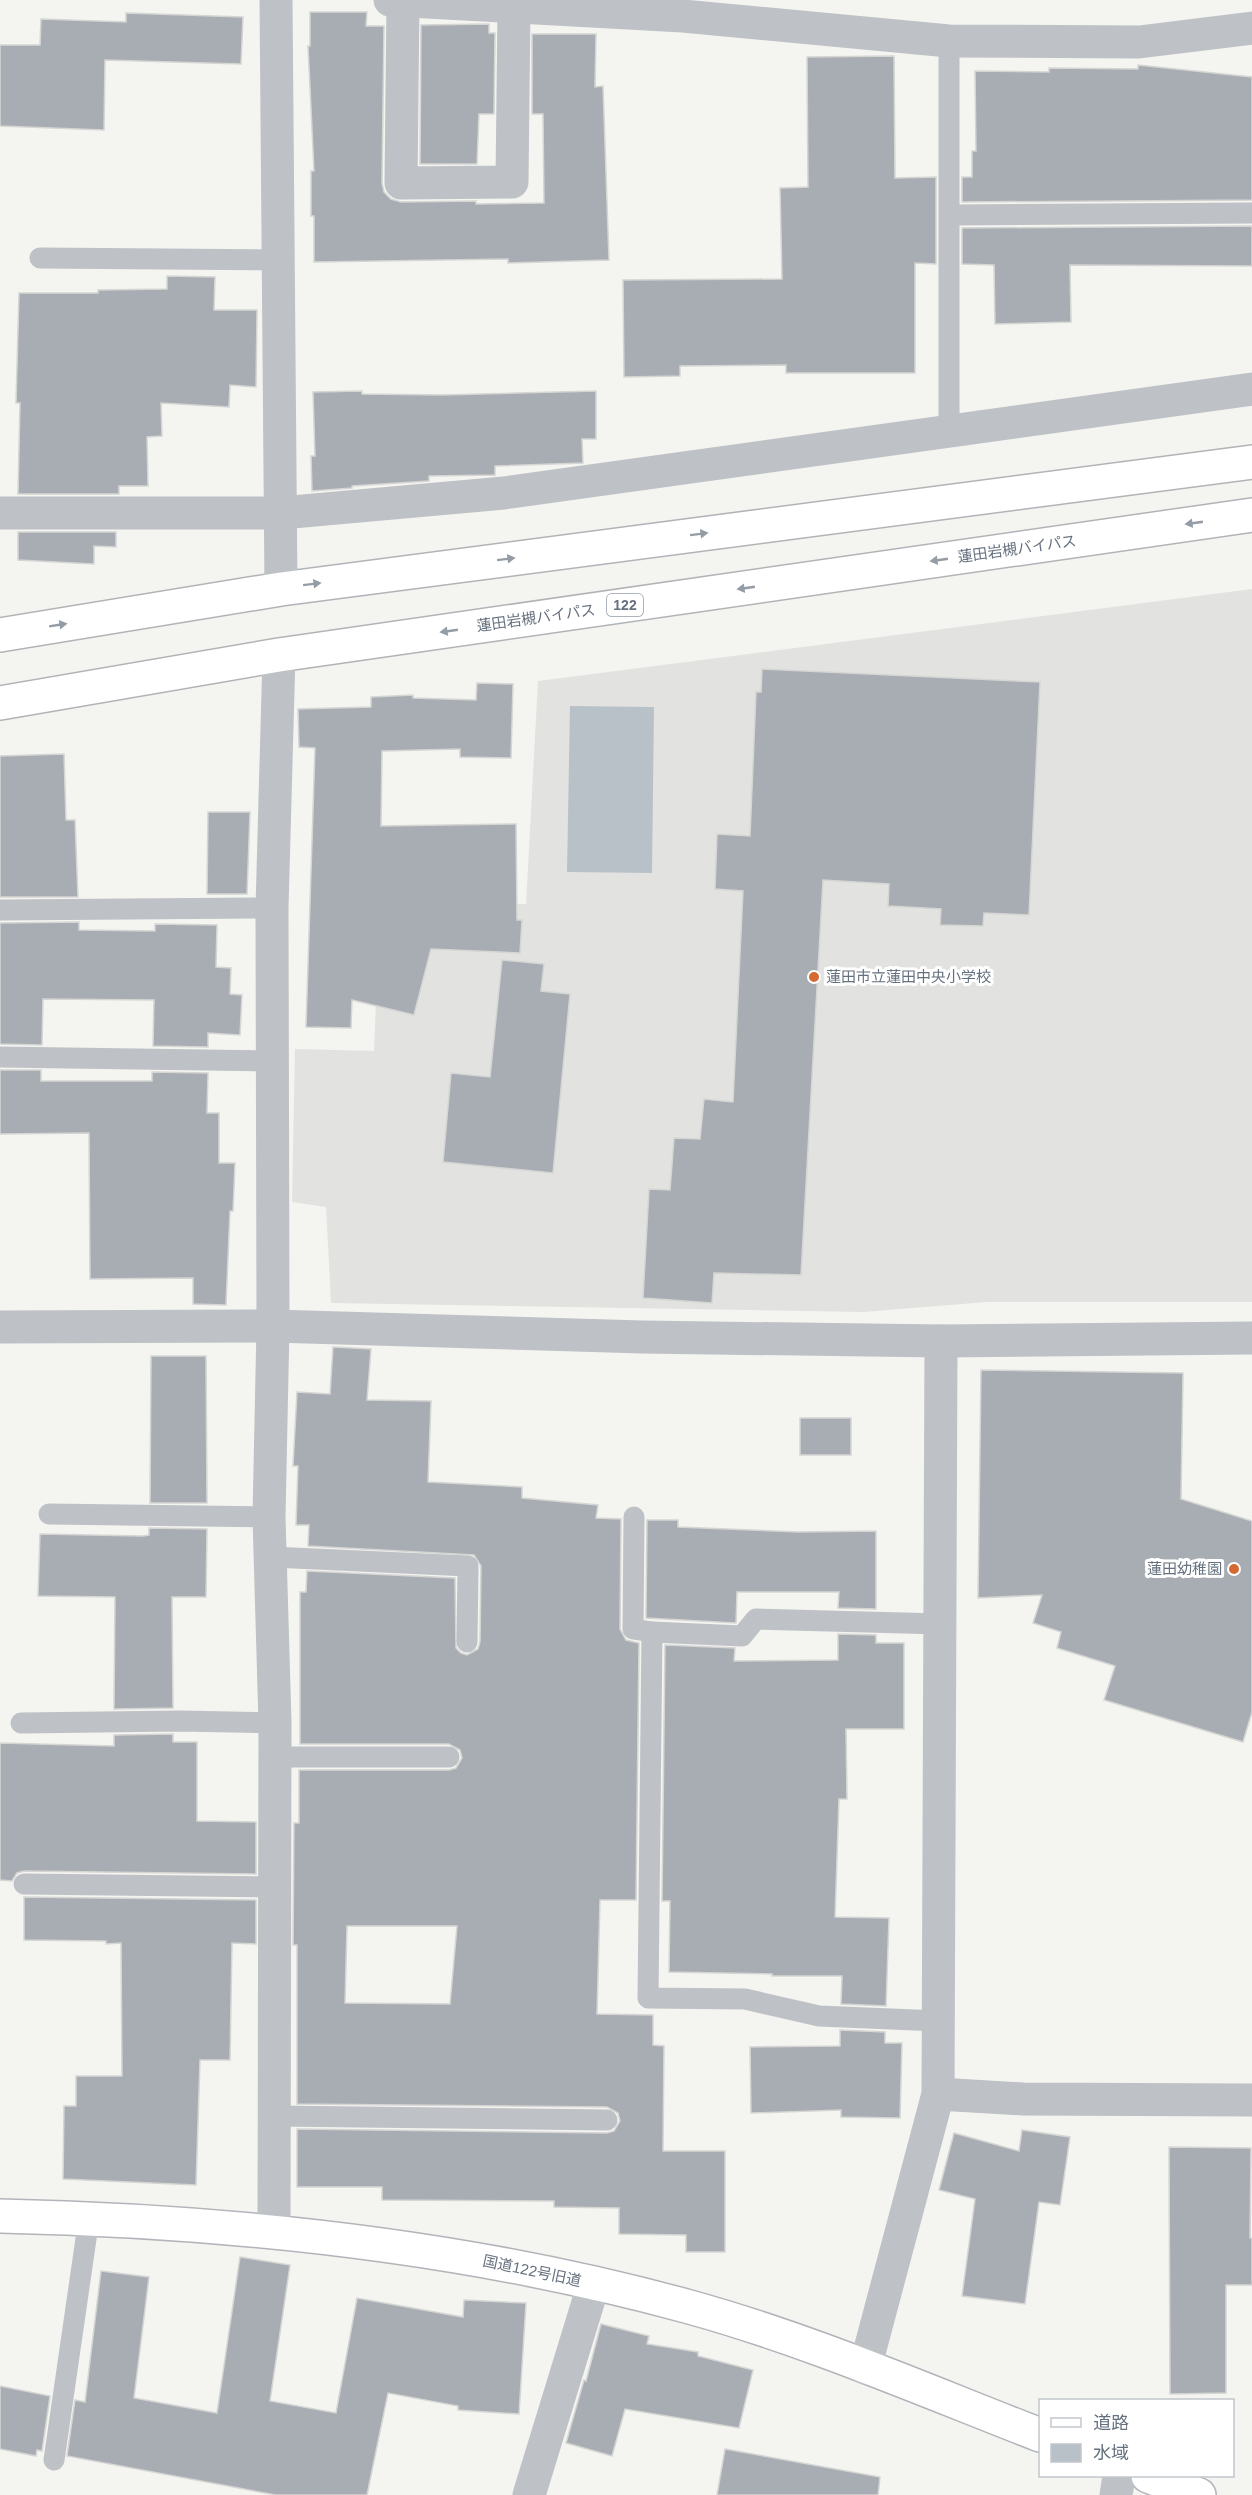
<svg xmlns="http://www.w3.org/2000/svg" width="1252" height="2495" viewBox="0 0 1252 2495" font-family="Helvetica,'Noto Sans JP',sans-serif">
<rect width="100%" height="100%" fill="#f4f4f1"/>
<!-- built -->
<path fill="#e2e3e1" d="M1252 589V1302H987L863 1312 331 1303 326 1207 292 1202 295 1049 374 1051 380 905 526 904 538 681Z"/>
<!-- water -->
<path fill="#b8c1c7" d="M570 706 654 707 652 873 567 872Z"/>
<!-- building -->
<g fill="#a8adb3" stroke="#d5d6d4" stroke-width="1.5" fill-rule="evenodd">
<path d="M310 12H367L366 26H384L382 183 384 192 391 199 401 202 476 201V204L544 203 543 114H532V34H596L595 87 603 86 609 260 508 263V259L314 262V216H311V171H314L308 46H310Z"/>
<path d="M126 13 243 17 241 64 105 60 104 130 0 126V45H40L41 19 126 22Z"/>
<path d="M489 24V33H495L494 114H479L477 164H420L421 25Z"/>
<path d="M894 56 895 178 936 177V264L915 263V373H786V365L680 366V376L624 377 623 280 782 279 780 188 808 187 807 57Z"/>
<path d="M1138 65 1252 77V200L962 202V177H972V151H976L975 71 1049 72V68L1138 69Z"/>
<path d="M1252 226V266L1070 265 1071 322 995 324 994 265 962 264V228Z"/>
<path d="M167 276 215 277 214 310H257L256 387 230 385 229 407 161 403 162 436 147 437 148 486H119V494H18L20 403H16L19 293H98V290L167 289Z"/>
<path d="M362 391V394L443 395 596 391V439H582L583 463 495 466V475L429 476V481L352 486V488L312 491 311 456H315L313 392Z"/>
<path d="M18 532H116V547L94 546V564L18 560Z"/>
<path d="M762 669 1040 682 1029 915 984 913 983 926 940 925 941 909 888 906 889 884 823 880 801 1275 714 1273 712 1303 643 1298 649 1189 670 1190 674 1138 700 1139 704 1099 733 1102 743 891 715 889 717 834 750 836 756 692H761Z"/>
<path d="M477 683 513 684 511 758 460 757V749L382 751 381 826 516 824 517 920H522L520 953 431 949 414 1015 352 1000 351 1028 306 1027 315 748 299 747 298 709 371 707V697L413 695V698L476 700Z"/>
<path d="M64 754 66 820H75L78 897H0V756Z"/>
<path d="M208 812H250L247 894H207Z"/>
<path d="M79 922V930L155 931V924L217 925 216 967 231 968 230 994 242 995 240 1035 208 1033V1047L153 1046 154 1000 43 999 42 1045 0 1044V923Z"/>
<path d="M502 960 544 964 541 991 570 994 553 1173 443 1162 451 1073 490 1077Z"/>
<path d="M0 1070H41V1081H152V1072L208 1073 207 1113H219V1163H235L233 1211H230L226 1305 193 1304V1278L90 1279 89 1133 0 1134Z"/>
<path d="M333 1347 371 1349 367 1400 431 1401 428 1482 522 1487V1498L598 1505 596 1518 621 1519 620 1629 626 1640 639 1643 636 1900H600L597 2014 653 2015V2045L664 2046 663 2151H725V2252H686V2235L619 2234V2208L554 2207V2201L382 2200V2187H297V2129L607 2133 614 2131 620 2121 618 2113 607 2107 297 2104V1945H293L294 1823H299V1770H449L456 1768 462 1758 460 1750 449 1744H300V1592H306L307 1571 455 1578 456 1648 461 1653 467 1655 478 1649 480 1642 481 1566 474 1555 308 1546 309 1525H296L298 1466H293L297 1392 330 1394ZM347 1926H457L450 2004 345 2003Z"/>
<path d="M151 1356H206L207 1503H150Z"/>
<path d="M981 1370 1183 1373 1181 1499 1252 1521V1712L1243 1742 1104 1700 1115 1666 1057 1648 1061 1632 1033 1623 1042 1595 978 1598Z"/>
<rect x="800" y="1418" width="51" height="37"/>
<path d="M647 1520H678V1527L799 1532 876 1531V1609L838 1608 839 1592H737L736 1623 646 1618Z"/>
<path d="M149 1528 207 1529 206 1597H172L173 1708 114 1709 115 1597 38 1596 40 1534 143 1536 149 1535Z"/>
<path d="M838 1634 876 1635V1643H904V1729H846L847 1799H839L835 1917 889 1918 886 2006 841 2004 842 1976H772V1974L669 1972 670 1901H662L665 1645 735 1648 734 1661 838 1660Z"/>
<path d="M173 1734V1742H197V1821L256 1822V1874L24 1871 17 1873 12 1881 0 1880V1743L114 1746V1735Z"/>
<path d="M24 1897 256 1900V1944L232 1943 230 2060H200L196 2185 63 2179 64 2106H76V2076H122L121 1943 106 1944V1941L24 1940Z"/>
<path d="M840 2030 885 2032V2043H902L900 2118 841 2117V2110L751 2113 750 2047 840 2046Z"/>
<path d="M1022 2130 1070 2137 1060 2205 1039 2202 1025 2304 962 2296 975 2199 939 2190 954 2133 1019 2151Z"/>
<path d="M1169 2147 1251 2148 1250 2238H1252V2285H1226V2393L1170 2394Z"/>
<path d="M240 2257 290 2265 270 2401 336 2413 357 2298 463 2317 464 2300 526 2303 519 2414 458 2410V2406L388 2393 367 2495H276L67 2456 75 2400 85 2402 101 2271 149 2277 134 2398 217 2413Z"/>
<path d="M601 2324 649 2336 647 2344 698 2352V2356L753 2370 739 2428 625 2409 612 2456 566 2443 584 2380 586 2381Z"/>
<path d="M0 2386 50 2396 42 2451 37 2450 36 2456 0 2449Z"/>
<path d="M725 2449 880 2477 878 2495H717Z"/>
</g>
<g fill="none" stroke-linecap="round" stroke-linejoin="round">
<!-- secondary casing -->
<g stroke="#b1b4b9" stroke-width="36">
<g id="secondary">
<path d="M0 2216C231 2221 463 2245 686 2306 807 2339 924 2390 1040 2435"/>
<path d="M1148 2476 1199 2495"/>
</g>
</g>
<!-- highway casing -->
<g stroke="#b1b4b7" stroke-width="36">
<g id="highway">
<path d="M0 635 281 589 1252 462"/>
<path d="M0 703 279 655 1252 515"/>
</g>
</g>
<!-- lane -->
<g stroke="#bec1c5" stroke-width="21">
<path d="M950 215 1252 213"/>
<path d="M40 258 278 260"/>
<path d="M949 432V41"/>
<path d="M0 910 272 908"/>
<path d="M0 1057 272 1061"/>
<path d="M49 1514 269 1517"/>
<path d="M634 1517 633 1629 652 1632"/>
<path d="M272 1557 468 1566 467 1642"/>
<path d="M21 1723 180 1721 275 1723"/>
<path d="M274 1757H449"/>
<path d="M24 1884 274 1887"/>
<path d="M939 2021 819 2016 745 1999 648 1998 652 1632 742 1636 756 1619 941 1624"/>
<path d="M274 2116 607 2120"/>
<path d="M54 2460 89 2218"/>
</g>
<!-- street -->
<g stroke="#bec1c5" stroke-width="33">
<path d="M276 0 281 589"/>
<path d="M390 0 683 16 949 41 1139 42 1252 28"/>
<path d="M403 1 401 183 512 182 514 7"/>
<path d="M0 513H281L504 493 1252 389"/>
<path d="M0 1327 273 1326 642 1337 941 1341 1252 1338"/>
<path d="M938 2094 1023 2099 1252 2100"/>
<path d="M274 2232 275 1723 269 1517 273 1326 272 908 279 655"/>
<path d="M865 2368 938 2094 941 1341"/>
<path d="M529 2495 594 2283"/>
<path d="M1116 2495 1119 2476"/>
</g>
<!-- secondary -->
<use href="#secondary" stroke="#fff" stroke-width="33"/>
<!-- highway -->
<use href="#highway" stroke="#fff" stroke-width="33"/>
</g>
<!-- one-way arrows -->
<defs><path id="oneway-solid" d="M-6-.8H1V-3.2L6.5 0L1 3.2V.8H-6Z" transform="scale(1.5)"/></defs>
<g fill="#949ca5">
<use href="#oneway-solid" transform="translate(1194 523) rotate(172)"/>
<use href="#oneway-solid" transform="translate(699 534) rotate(-7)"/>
<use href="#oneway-solid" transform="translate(506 559) rotate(-7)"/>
<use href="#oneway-solid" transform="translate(939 560) rotate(172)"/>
<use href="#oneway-solid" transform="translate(312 584) rotate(-7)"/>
<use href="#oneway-solid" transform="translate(746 588) rotate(172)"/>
<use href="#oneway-solid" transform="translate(58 625) rotate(-9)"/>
<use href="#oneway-solid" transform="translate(449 631) rotate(172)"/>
</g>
<!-- markers -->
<g fill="#d36a32" stroke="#fff" stroke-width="2">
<circle cx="814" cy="977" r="6"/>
<circle cx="1234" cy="1569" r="6"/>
</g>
<g text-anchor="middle" stroke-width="6" stroke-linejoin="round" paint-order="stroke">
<!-- shield labels -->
<rect fill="#fff" stroke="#949ca5" stroke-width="1.5" x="607" y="594" width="36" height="22" rx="4.5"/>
<g font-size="14" font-weight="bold" fill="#66717f">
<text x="625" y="610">122</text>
</g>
<!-- street labels -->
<g font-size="15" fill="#66717f" stroke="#fff">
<text transform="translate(1017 549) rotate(-8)" y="5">蓮田岩槻バイパス</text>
<text transform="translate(536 618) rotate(-8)" y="5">蓮田岩槻バイパス</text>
<text transform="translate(532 2271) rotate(12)" y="5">国道122号旧道</text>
</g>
<!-- poi labels -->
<g font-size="15" fill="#66717f" stroke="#fff" text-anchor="start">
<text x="826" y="982">蓮田市立蓮田中央小学校</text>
<text x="1222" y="1574" text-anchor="end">蓮田幼稚園</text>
</g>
</g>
<!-- legend -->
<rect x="1039" y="2399" width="195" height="78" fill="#ffffff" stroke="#c2c6cc" stroke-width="1.5"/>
<rect x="1051" y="2418" width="30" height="9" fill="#ffffff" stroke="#c2c6cc" stroke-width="1.5"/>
<text x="1093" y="2429" font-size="18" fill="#66717f">道路</text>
<rect x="1051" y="2444" width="30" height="18" fill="#b8c1c7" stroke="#c2c6cc" stroke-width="1.5"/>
<text x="1093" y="2459" font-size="18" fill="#66717f">水域</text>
</svg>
